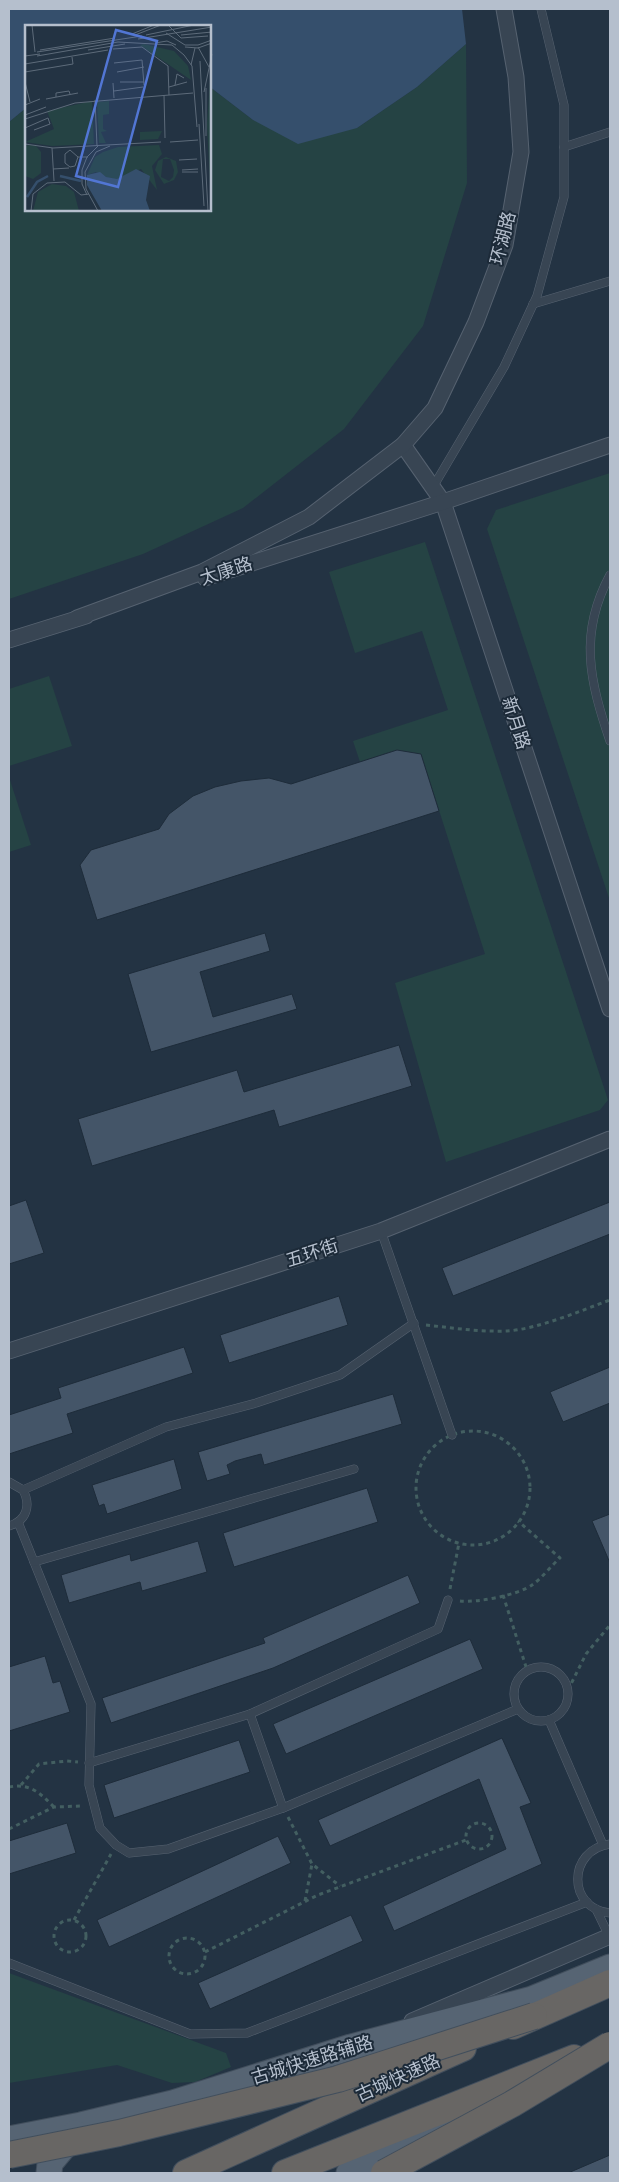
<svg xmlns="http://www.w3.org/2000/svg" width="619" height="2182" viewBox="0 0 619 2182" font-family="Poppins,'Noto Sans SC',sans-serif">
<rect width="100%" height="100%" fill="#233343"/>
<!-- green -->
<g fill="#254344">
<path d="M466 44 467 183 423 326 344 429 243 508 143 554 9 599V122L26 108V210H210V87L253 120 357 128 417 87Z"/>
<path d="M610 473V901L487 529 496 510Z"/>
<path d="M425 542 608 1100 600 1110 446 1162 395 983 485 954 421 754 397 750 360 762 353 741 448 710 422 631 355 653 329 572Z"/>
<path d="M49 676 72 746 9 766V689Z"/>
<path d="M9 777 31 845 9 852Z"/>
<path d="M9 1973 226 2053 231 2067 195 2082 172 2083 117 2065 9 2083Z"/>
</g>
<!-- water -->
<path fill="#354f6c" d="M9 9H462L466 44 417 87 357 128 298 144 253 120 210 87V26H26V108L9 122Z"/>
<!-- building -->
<g fill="#445568" stroke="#1e2c3a">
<path d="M397 750 421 754 439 811 97 920 80 865 91 850 159 829 169 814 193 796 215 787 241 781 269 778 291 784Z"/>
<path d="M265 933 270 951 200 972 213 1017 292 994 297 1009 151 1052 128 974Z"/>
<path d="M399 1045 412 1086 279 1127 274 1110 92 1166 78 1119 237 1070 244 1092Z"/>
<path d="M26 1200 44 1253 9 1264V1206Z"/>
<path d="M610 1202V1234L453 1296 442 1268Z"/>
<path d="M339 1296 348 1325 229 1363 220 1335Z"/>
<path d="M184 1347 193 1373 67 1414 73 1433 9 1454V1415L61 1398 58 1388Z"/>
<path d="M610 1367V1403L563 1422 550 1392Z"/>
<path d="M393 1394 402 1424 264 1465 261 1454 235 1461 227 1465 230 1474 207 1481 198 1452Z"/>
<path d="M174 1459 182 1489 107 1514 104 1504 99 1506 92 1485Z"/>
<path d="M367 1488 378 1522 234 1567 223 1533Z"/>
<path d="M610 1514V1563L592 1521Z"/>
<path d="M198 1541 207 1572 142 1591 140 1582 69 1603 61 1575 130 1554 131 1561Z"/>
<path d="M408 1575 420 1603 273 1668 111 1723 102 1698 265 1643 263 1638Z"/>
<path d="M470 1639 483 1669 286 1754 273 1724Z"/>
<path d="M45 1656 53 1683 60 1681 70 1712 9 1731V1667Z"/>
<path d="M502 1738 531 1803 520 1807 542 1864 394 1931 383 1906 506 1849 479 1779 330 1846 318 1820Z"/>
<path d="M239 1740 250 1772 114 1818 104 1785Z"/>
<path d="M67 1823 76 1853 9 1874V1841Z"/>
<path d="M278 1836 291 1863 109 1947 97 1920Z"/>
<path d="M351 1915 363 1941 210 2009 198 1983Z"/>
<path d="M610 2155V2173H568Z"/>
</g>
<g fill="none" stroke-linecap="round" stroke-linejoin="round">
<!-- service casing -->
<g stroke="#566270" stroke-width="9">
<g id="service">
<path d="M564 147 610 132"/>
<path d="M533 304 610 281"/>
<path d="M433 487 504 367 537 296 564 197V105L541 9"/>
<path d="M610 575C578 634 590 682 610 741"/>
<path d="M381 1231 452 1435"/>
<path d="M9 1482 23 1490C31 1505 27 1521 9 1526"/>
<path d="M23 1490 166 1427 256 1403 340 1375 414 1323"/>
<path d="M18 1522 91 1704 89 1785 100 1828 116 1845 129 1853 168 1849 283 1808 518 1709"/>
<path d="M34 1562 354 1469"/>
<circle cx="541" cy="1694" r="27"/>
<path d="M250 1714 283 1808"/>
<path d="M549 1720 603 1845"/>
<path d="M89 1763 250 1714 438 1629 448 1600"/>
<path d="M610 1844C567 1850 567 1909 610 1913"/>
<path d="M596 1909 609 1936"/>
<path d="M9 1963 190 2034 247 2033 587 1902"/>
</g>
</g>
<!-- minor casing -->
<g stroke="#566270" stroke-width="17">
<g id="minor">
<path d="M403 445 443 502 610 1009"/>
<path d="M205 578 443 502 610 445"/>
<path d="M77 618 202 572 309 517 403 445 435 408 476 322 505 245 521 152 516 77 504 9"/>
<path d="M9 640 86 616"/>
<path d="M9 1351 381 1231 610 1139"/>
<path d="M412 2021 610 1936"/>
</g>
</g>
<!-- primary casing -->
<g stroke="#414e5c" stroke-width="27">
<g id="primary">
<path d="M9 2139 81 2125 173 2103 351 2047 532 1999 610 1967"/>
<path d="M49 2173 50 2163 75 2133"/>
<path d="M349 2173 455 2123"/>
</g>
</g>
<!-- trunk casing -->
<g stroke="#424f5d" stroke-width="28">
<g id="trunk">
<path d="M513 2026 610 1983"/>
<path d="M186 2173 463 2048"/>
<path d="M285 2173 574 2058"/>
</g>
</g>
<!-- path -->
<g stroke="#435f61" stroke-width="3" stroke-dasharray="4 4" stroke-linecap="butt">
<path d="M426 1325C453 1328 479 1332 507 1331 538 1329 580 1311 610 1300"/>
<circle cx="473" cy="1488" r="57"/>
<path d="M450 1589 459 1543"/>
<path d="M503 1595 527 1670"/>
<path d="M460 1601C477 1603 518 1595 532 1585 542 1578 551 1566 560 1558L518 1521"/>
<path d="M568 1690 586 1654 610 1625"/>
<path d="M21 1785 39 1764 67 1761 78 1762"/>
<path d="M9 1787C30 1783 40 1793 54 1807"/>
<path d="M288 1817 312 1864 340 1886"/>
<circle cx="479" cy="1836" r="13"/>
<path d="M9 1829 54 1807 82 1806"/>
<path d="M305 1901 312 1864"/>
<path d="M74 1920 111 1854"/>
<circle cx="70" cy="1936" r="16"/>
<circle cx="187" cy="1956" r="18"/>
<path d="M205 1952 318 1895 466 1840"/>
</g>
<!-- service -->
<use href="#service" stroke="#384553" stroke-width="8"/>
<!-- minor -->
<use href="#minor" stroke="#384553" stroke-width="15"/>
<!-- primary -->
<use href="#primary" stroke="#566473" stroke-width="25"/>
<!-- trunk -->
<use href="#trunk" stroke="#686664" stroke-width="26"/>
<!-- trunk-bridge casing -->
<g stroke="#424f5d" stroke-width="28" stroke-linecap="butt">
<g id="trunk-bridge">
<path d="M9 2155 119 2133 338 2079 534 2016"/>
<path d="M384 2173 512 2104 610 2045"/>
</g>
</g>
<!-- trunk-bridge -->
<use href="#trunk-bridge" stroke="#686664" stroke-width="26"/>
</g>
<g text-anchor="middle" stroke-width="4" stroke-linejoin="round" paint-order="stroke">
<!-- street labels -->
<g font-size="18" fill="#b5bfcd" stroke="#1c2a38">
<text transform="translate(503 238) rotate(-76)" y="6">环湖路</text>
<text transform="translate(226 571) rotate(-18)" y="6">太康路</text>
<text transform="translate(516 723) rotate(72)" y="6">新月路</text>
<text transform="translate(312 1253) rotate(-18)" y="6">五环街</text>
<text transform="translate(312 2060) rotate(-17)" y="6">古城快速路辅路</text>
<text transform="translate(398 2078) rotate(-24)" y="6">古城快速路</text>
</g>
</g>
<!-- overview -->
<g transform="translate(25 25)">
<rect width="186" height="186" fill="#233343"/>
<path d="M119 19 149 26 163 41 166 55 115 20ZM186 40V179L182 99ZM67 76 69 119 27 121 0 117 29 104 22 86ZM84 76V89L78 90V104L82 106 76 107 81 118H74L72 77ZM137 106 133 114 115 115V107ZM3 120 11 121 16 127V148L8 154 0 151V122ZM134 120 137 129 127 141 132 165 116 144 93 154 86 155 71 147 62 150 70 132 78 127 93 122ZM141 132 151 136 153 147 149 155 139 159 130 145 133 136ZM138 134H145L149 145 148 152 144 156 136 152ZM27 159 41 161 49 167 54 186H8L13 167Z" fill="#254344" fill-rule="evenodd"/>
<path d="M111 144 125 151 121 175 125 186H77L62 160V150L75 147 81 152 92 154Z" fill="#354f6c"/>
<path fill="none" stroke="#354f6c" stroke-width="2.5" d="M35 151 56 156M2 172 12 157 23 151"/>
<path fill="none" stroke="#5d6b7a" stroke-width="1" d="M7 0 10 27M143 0 156 13 183 11M141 8 160 20H173L187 15M107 9 129 0M110 10 136 0M121 10 169 0M156 10 187 7M113 14 187 2M130 18 142 16 151 20M160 22 173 23 187 18M173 22 184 42M88 24 117 22 143 41 144 70M15 25 90 13M63 25 100 19M12 27 117 11M0 31 15 29M12 31 93 17 147 20 159 30 167 41 172 102M175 36 183 186M89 38 117 35 119 60M0 39 83 25M166 40 170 23M0 47 48 39 47 32M92 47 119 42M0 57 5 77M95 57H119M88 58 89 73M150 60 152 49 159 53M144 62 162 57M181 63V111M89 66 118 62M179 67 187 29M139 70 140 113M31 72V68L44 66 45 69M21 74 53 68M70 75 72 121M0 80 15 74M0 90 21 82M0 94 50 78 168 68M174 99 179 181M0 103 23 93 25 99 9 105M145 117 173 115M0 119 28 123 136 117M27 123 29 156M53 132 50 141 45 142 40 138V129L45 125 53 132H63M154 135 172 134M28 144 44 143M157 145 173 144M157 147H173M62 170 57 159V145L62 132 73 121M6 186 8 169 22 158 40 157 56 170 64 169M73 186 61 164 60 147 71 127 85 121"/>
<path fill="#5276d4" fill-opacity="0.15" stroke="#5276d4" stroke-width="2.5" d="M91 5 132 16 93 162 51 151Z"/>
<rect width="186" height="186" fill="none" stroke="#b5bfcd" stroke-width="2.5"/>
</g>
<!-- border -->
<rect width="619" height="2182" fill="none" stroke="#b5bfcd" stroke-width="20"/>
</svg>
